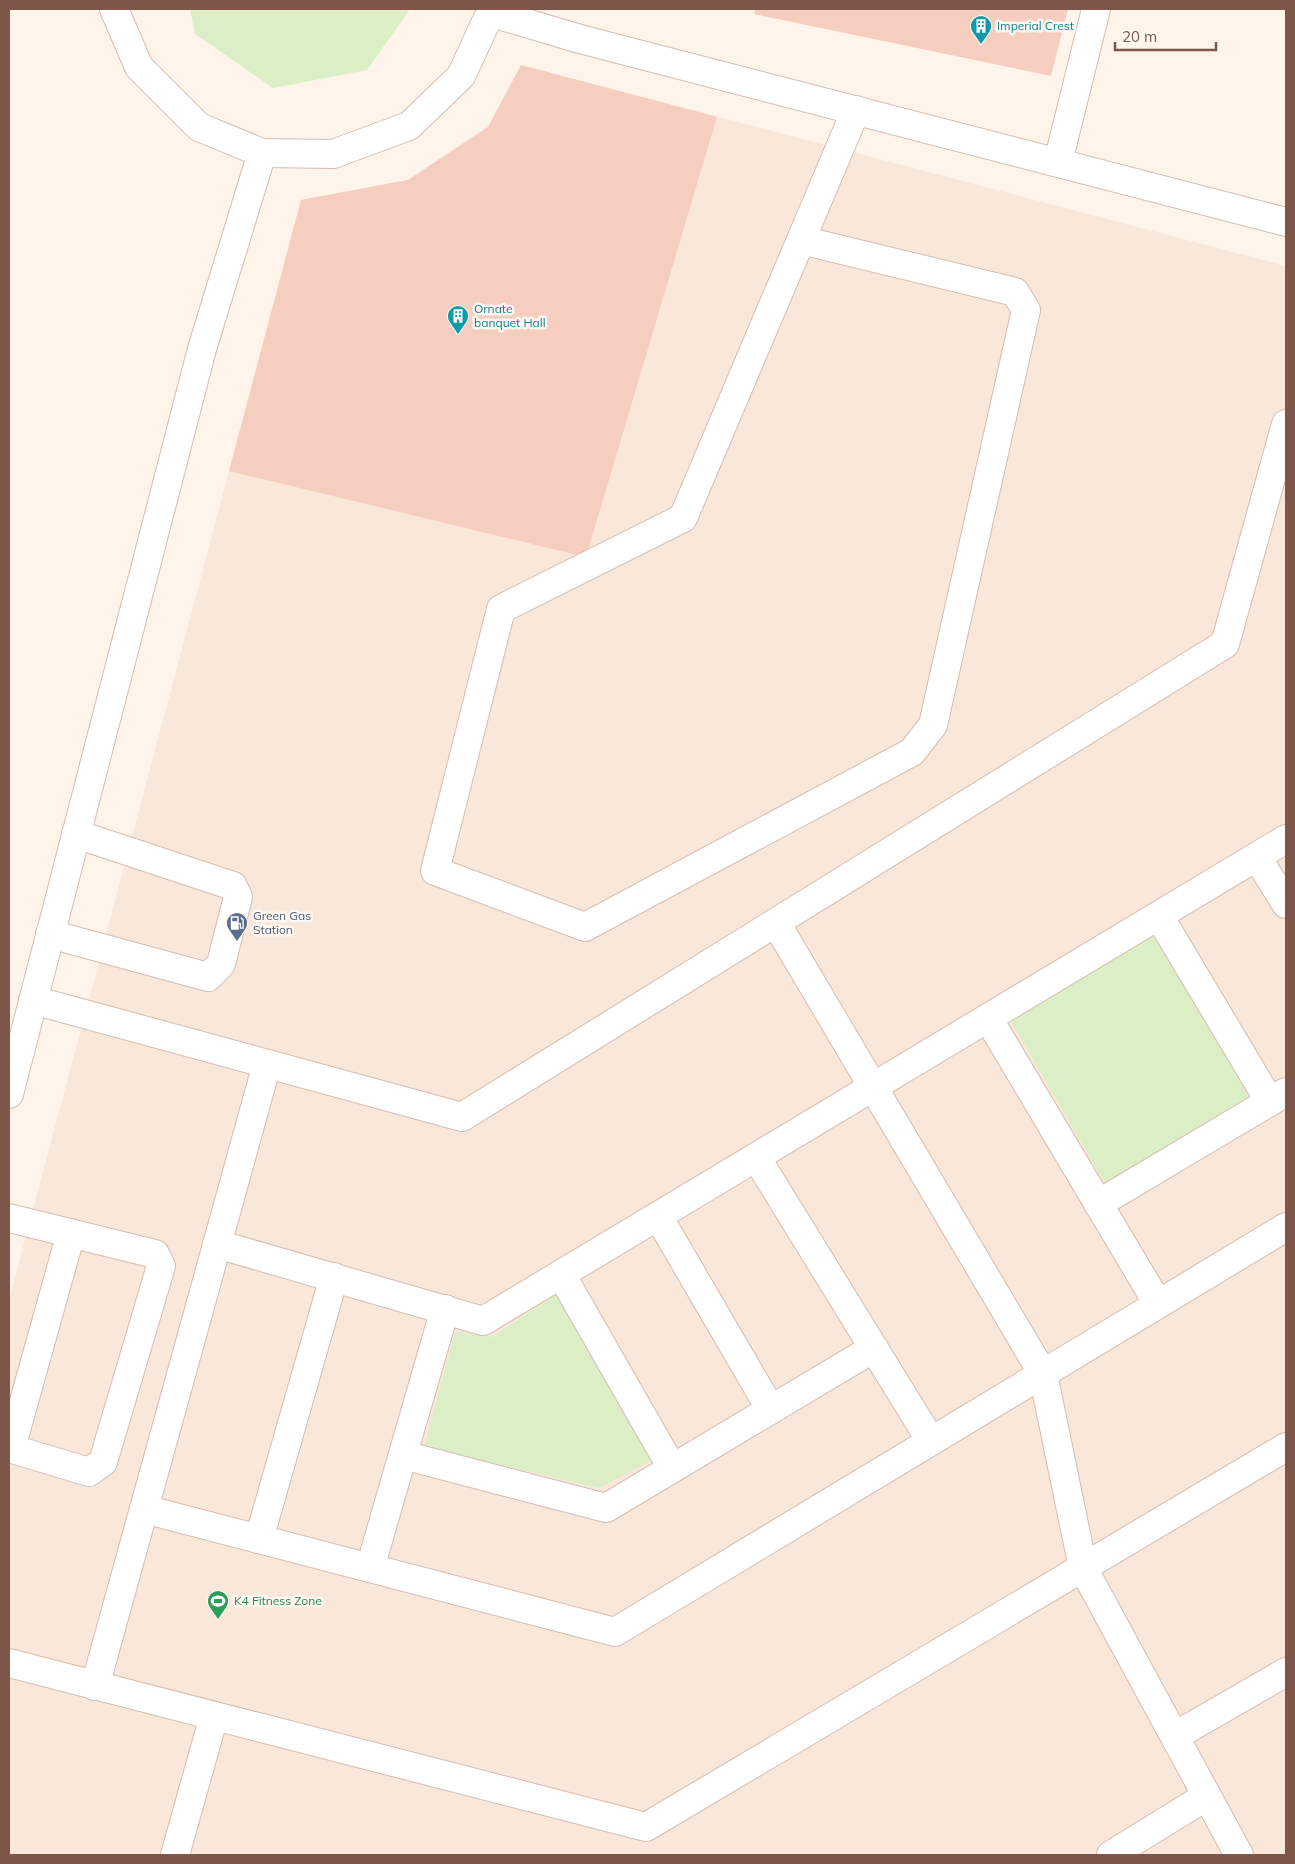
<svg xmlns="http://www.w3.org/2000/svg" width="1295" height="1864" viewBox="0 0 1295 1864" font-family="Mulish,sans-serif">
<rect width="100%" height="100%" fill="#fef4ea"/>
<!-- residential -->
<path fill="#f9e8da" d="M521 65 1286 266V1855H9V1300L301 200 408 180 488 127Z"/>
<!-- green -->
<g fill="#dbeec6">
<path d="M190 9H410L367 70 273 88 195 34Z"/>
<path d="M1154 932 1249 1096 1106 1185 1011 1021Z"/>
<path d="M557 1294 651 1461 599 1488 424 1447 455 1332 492 1337Z"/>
</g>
<!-- building -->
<g fill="#f6cebf">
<path d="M756 9H1068L1051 76 754 14Z"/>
<path d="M521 65 717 117 586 557 229 471 301 200 408 180 488 127Z"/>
</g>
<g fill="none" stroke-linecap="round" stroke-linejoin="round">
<!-- minor casing -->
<g stroke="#d5bcb0" stroke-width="30">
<g id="minor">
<path d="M114 9 139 67 199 127 262 153 333 154 409 126 461 76 492 9"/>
<path d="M492 13 580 39 1286 222"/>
<path d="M1058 162 1096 9"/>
<path d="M801 240 1015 292 1026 310 933 725 912 752 585 927 435 871 501 609 683 518 856 110"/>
<path d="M1257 857 1286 904"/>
<path d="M1159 916 1270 1102"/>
<path d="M776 923 1043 1374 1083 1568 1239 1855"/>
<path d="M50 934 208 977 221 964 238 897 233 886 76 834"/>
<path d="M33 1000 462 1117 1225 644 1286 424"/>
<path d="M988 1018 1158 1304"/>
<path d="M9 1094 202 349 262 153"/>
<path d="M756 1157 931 1441"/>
<path d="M1098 1204 1286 1092"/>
<path d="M658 1216 771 1410"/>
<path d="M9 1218 155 1254 161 1266 103 1462 89 1472 9 1448"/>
<path d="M217 1244 483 1321 1286 839"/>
<path d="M561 1274 672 1468"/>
<path d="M11 1448 71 1233"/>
<path d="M403 1455 606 1508 874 1348"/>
<path d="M144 1509 615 1632 1286 1227"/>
<path d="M259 1539 334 1277"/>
<path d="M370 1568 445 1309"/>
<path d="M9 1663 646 1827 1286 1447"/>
<path d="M95 1686 267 1064"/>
<path d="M1175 1736 1286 1672"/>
<path d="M175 1855 214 1716"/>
<path d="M1111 1855 1207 1796"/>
</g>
</g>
<!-- minor -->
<use href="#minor" stroke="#fff" stroke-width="28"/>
</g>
<!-- icons -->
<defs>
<g id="building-pin" transform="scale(1.125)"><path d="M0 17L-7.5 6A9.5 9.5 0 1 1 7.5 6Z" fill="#0f9aa8" stroke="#fff8f2"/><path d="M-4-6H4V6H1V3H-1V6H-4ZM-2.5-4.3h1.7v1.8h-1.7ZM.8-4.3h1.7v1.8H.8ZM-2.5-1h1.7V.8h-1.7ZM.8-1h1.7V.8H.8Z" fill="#fff"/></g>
<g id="fuel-pin" transform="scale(1.125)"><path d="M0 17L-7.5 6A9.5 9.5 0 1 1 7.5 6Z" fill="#5c6f8a" stroke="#fff8f2"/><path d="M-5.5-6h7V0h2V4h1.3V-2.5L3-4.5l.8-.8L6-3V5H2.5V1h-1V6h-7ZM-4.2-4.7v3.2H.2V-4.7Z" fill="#fff"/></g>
<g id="stadium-pin" transform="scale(1.125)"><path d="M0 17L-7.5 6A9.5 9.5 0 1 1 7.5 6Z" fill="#2e9e5b" stroke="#fff8f2"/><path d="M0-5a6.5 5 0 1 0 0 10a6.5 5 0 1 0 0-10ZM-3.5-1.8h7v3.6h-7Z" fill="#fff"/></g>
</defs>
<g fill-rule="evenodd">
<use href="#building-pin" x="981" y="26"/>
<use href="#building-pin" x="458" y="316"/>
<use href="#fuel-pin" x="237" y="923"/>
<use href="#stadium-pin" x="218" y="1601"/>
</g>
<g text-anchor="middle" stroke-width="5" stroke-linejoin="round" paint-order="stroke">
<!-- culture labels -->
<g font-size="12" fill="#0d838f" stroke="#fff8f2" text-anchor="start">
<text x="997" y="30">Imperial Crest</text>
<text x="474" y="313">Ornate<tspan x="474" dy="14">banquet Hall</tspan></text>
</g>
<!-- service labels -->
<g font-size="12" fill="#4e5e75" stroke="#fff8f2" text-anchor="start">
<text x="253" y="920">Green Gas<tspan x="253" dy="14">Station</tspan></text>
</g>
<!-- leisure labels -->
<g font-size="12" fill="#27864d" stroke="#fff8f2" text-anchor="start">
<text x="234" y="1605">K4 Fitness Zone</text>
</g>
</g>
<!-- border -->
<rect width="1295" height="1864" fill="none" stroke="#7d5649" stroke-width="20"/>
<!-- scale -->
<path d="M1115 42v8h101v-8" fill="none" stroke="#7d5649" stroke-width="2.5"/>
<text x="1122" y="42" font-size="15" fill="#7d5649" stroke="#fff8f2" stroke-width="4" paint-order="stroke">20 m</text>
</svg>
